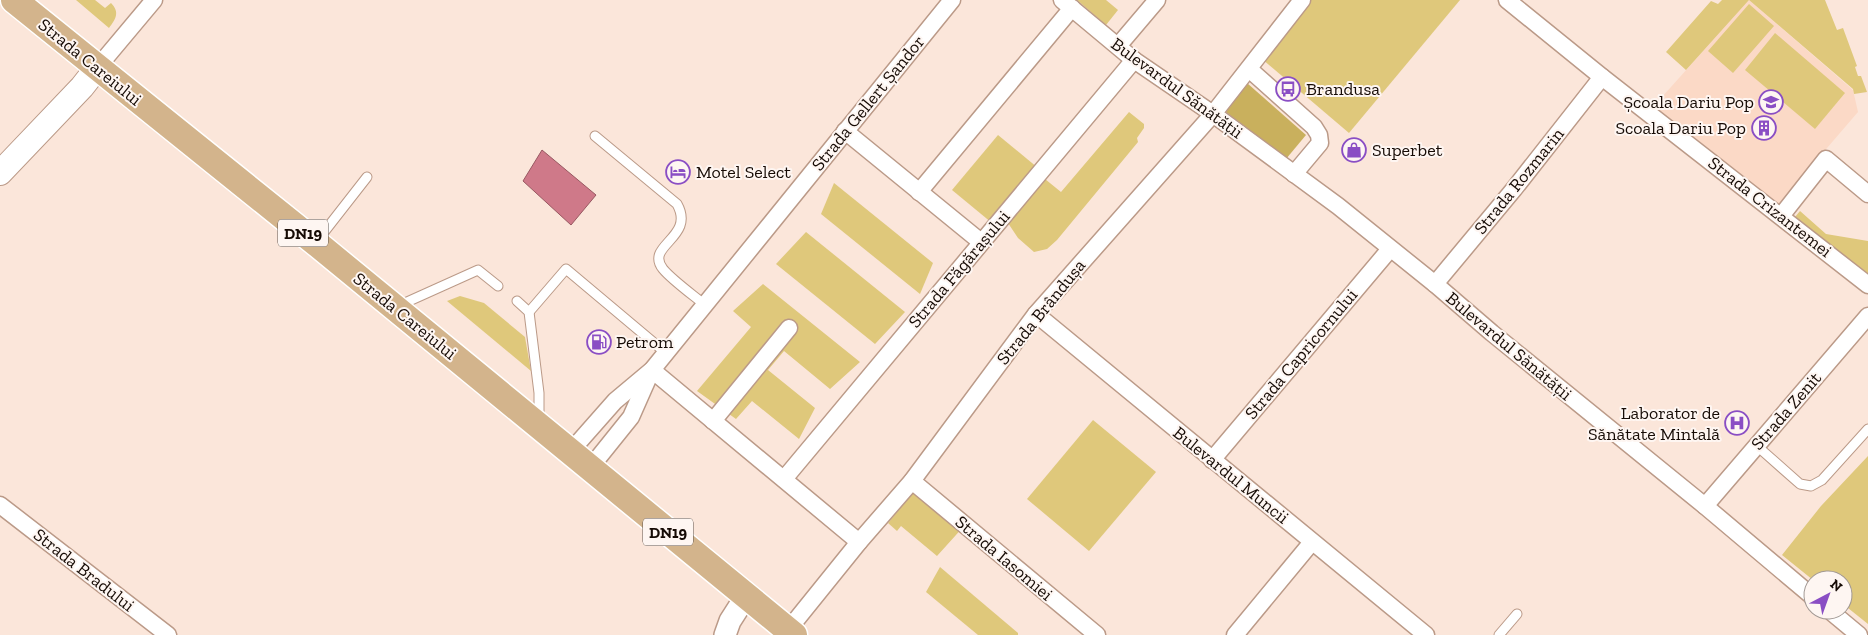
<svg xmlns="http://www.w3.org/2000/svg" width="1868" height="635" viewBox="0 0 1868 635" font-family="'Zilla Slab',serif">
<rect width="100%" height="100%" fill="#fbe6da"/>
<!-- built -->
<path fill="#fbd9c6" d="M1749 0 1853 90 1858 112 1821 155 1786 210 1653 107Z"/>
<!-- green -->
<g fill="#dfc87b">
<path d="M76 0H95L105 8 111 3C120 12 116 19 109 28Z"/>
<path d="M1077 0H1106L1118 10 1106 25Z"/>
<path d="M1310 0H1460L1349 133 1262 59Z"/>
<path d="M1722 0H1825L1837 30 1843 28 1857 66 1855 67 1858 76H1861L1867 92 1854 94 1853 89 1749 0 1686 70 1666 52 1711 1 1718 4Z"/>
<path d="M1749 4 1774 26 1733 73 1708 51Z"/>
<path d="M1775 33 1845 93 1815 129 1745 70Z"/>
<path d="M1129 112 1144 124V128L1137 138 1138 142 1057 240 1047 249 1034 252 1018 238 1008 223 1045 179 1061 192Z"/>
<path d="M998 135 1038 168 992 223 952 190Z"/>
<path d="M834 183 933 263 920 294 821 214Z"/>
<path d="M1800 211 1826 234 1868 241V281L1790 223Z"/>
<path d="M806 232 905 312 875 344 776 264Z"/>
<path d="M763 284 860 362 830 389 784 351 768 370 815 408 799 439 752 401 736 419 697 391 751 327 733 311Z"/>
<path d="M460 296 484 303 525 337 531 371 447 301Z"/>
<path d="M1093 420 1156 472 1089 551 1027 499Z"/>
<path d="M1868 456V624L1843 604V580H1813L1782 555 1821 506Z"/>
<path d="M918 487 965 525 937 556 901 526 897 531 888 523Z"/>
<path d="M940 567 1018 633V635H978L926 592Z"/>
</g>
<!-- forest -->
<path fill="#c9b05d" d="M1247 83 1306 135 1286 159 1226 112Z"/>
<!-- water -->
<path fill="#cf7989" stroke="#985861" d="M542 150 596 195 571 225 523 181Z"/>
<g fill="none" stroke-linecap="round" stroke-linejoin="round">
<!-- service casing -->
<g stroke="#bb9a88" stroke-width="11">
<g id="service">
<path d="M595 136 677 204C696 238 644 245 663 269 672 280 693 295 705 305"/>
<path d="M317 241 367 177"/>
<path d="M517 301 529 312 539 393V419"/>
<path d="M398 306 478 270 498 286"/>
<path d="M529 312 566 269 666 353"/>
<path d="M1757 446 1800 484 1811 486 1822 480 1868 429"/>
<path d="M1499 635 1517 614"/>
</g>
</g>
<!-- minor casing -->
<g stroke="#bb9a88" stroke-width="19">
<g id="minor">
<path d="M1062 0 1134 60 1213 114 1338 206 1435 284 1492 333 1705 506 1813 597"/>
<path d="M1507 0 1602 77 1868 285"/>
<path d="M1118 46 1157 0"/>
<path d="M97 68 154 0"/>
<path d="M1249 69 1314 127 1319 135 1320 143 1294 174"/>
<path d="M845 131 981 242"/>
<path d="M919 192 1072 8"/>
<path d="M1781 216 1826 159 1868 194"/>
<path d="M1435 284 1514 189 1602 77"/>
<path d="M1036 314 1426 635"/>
<path d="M652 370 859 542"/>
<path d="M713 421 789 328"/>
<path d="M570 452 615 401 652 370 952 0"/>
<path d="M1212 460 1390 249"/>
<path d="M590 468 631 417 650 374"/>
<path d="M784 479 1134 60"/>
<path d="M912 481 1097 635"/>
<path d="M0 505 168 635"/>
<path d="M1705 506 1868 316"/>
<path d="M1829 610 1859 635"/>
<path d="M788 630 859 542 912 481 1036 314 1213 114 1302 0"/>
<path d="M1235 635 1312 542"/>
</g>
</g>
<!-- tertiary casing -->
<g stroke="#bb9a88" stroke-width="24">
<path id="tertiary" d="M725 635 730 621 746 596"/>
</g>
<!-- secondary casing -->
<g stroke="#bb9a88" stroke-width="26">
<path id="secondary" d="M0 173 82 87 97 68"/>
</g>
<!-- primary casing -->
<g stroke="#fff" stroke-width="29">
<path id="primary" d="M14 0 316 243 794 635"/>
</g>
<!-- service -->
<use href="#service" stroke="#fff" stroke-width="9"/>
<!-- minor -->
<use href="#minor" stroke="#fff" stroke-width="16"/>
<!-- tertiary -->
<use href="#tertiary" stroke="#fff" stroke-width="21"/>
<!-- secondary -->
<use href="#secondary" stroke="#fff" stroke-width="24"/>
<!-- primary -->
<use href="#primary" stroke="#d3b48c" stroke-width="26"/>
</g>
<!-- icons -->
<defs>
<g id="bus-ring" transform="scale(1.25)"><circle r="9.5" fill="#fef6f2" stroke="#8a4ec4" stroke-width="1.5"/><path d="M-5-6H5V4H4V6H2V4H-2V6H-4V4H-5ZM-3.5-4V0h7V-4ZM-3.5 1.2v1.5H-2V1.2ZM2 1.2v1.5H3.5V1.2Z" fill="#8a4ec4"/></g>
<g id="school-ring" transform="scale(1.25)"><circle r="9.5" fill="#fef6f2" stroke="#8a4ec4" stroke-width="1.5"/><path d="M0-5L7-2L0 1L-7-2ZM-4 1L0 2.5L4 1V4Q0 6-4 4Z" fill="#8a4ec4"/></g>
<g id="building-ring" transform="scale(1.25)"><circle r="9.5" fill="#fef6f2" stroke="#8a4ec4" stroke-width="1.5"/><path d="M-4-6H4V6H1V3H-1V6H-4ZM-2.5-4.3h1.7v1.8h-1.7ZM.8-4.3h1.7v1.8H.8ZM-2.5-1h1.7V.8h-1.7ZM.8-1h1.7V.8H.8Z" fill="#8a4ec4"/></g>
<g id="shop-ring" transform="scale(1.25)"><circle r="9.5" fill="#fef6f2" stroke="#8a4ec4" stroke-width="1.5"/><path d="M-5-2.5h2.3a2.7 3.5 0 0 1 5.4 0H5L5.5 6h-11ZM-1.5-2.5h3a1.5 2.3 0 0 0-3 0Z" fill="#8a4ec4"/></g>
<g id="hotel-ring" transform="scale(1.25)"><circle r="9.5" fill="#fef6f2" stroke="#8a4ec4" stroke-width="1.5"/><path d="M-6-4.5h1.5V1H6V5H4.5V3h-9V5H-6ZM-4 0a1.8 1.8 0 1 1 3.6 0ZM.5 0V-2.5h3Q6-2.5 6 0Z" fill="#8a4ec4"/></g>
<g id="fuel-ring" transform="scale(1.25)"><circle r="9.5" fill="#fef6f2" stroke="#8a4ec4" stroke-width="1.5"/><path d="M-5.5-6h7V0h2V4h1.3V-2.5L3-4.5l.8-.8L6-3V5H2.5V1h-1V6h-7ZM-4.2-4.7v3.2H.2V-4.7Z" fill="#8a4ec4"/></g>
<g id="hospital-ring" transform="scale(1.25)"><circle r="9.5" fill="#fef6f2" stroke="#8a4ec4" stroke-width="1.5"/><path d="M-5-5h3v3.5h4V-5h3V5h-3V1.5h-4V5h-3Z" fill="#8a4ec4"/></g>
</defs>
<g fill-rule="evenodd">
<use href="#bus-ring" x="1288" y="89"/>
<use href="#school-ring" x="1771" y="102"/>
<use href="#building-ring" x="1764" y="128"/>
<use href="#shop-ring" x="1354" y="150"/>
<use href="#hotel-ring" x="678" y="172"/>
<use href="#fuel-ring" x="599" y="342"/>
<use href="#hospital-ring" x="1737" y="423"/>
</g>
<g text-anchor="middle" stroke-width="4" stroke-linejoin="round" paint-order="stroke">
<!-- shield labels -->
<g fill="#fef6f2" stroke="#5c524c" stroke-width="1">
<rect x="278" y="219.5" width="50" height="27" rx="4"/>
<rect x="643" y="518.5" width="50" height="27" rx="4"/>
</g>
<g font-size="16" font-weight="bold" fill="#160b05">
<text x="303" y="239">DN19</text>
<text x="668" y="538">DN19</text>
</g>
<!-- street labels -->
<g font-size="18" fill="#160b05" stroke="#fef6f2">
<text transform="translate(90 62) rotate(39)" y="6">Strada Careiului</text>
<text transform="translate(1177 88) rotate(36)" y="6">Bulevardul Sănătății</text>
<text transform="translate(868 103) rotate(-51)" y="6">Strada Gellert Șandor</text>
<text transform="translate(1519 181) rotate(-51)" y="6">Strada Rozmarin</text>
<text transform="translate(1770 207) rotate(38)" y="6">Strada Crizantemei</text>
<text transform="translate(959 269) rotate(-50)" y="6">Strada Făgărașului</text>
<text transform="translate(1041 312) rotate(-51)" y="6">Strada Brândușa</text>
<text transform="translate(405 316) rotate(39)" y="6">Strada Careiului</text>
<text transform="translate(1509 346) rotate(40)" y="6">Bulevardul Sănătății</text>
<text transform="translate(1301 354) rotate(-50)" y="6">Strada Capricornului</text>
<text transform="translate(1786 411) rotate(-49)" y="6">Strada Zenit</text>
<text transform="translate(1231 475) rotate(39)" y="6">Bulevardul Muncii</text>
<text transform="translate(1004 558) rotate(40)" y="6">Strada Iasomiei</text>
<text transform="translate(84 570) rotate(38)" y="6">Strada Bradului</text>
</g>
<!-- poi labels -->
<g font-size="18" fill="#160b05" stroke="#fef6f2" text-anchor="start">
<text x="1306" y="95">Brandusa</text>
<text x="1754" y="108" text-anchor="end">Școala Dariu Pop</text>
<text x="1746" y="134" text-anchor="end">Scoala Dariu Pop</text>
<text x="1372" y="156">Superbet</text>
<text x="696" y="178">Motel Select</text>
<text x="616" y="348">Petrom</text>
<text x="1720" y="419" text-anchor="end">Laborator de<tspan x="1720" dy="21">Sănătate Mintală</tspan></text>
</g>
</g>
<!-- north arrow -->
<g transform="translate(1828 595) rotate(41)"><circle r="24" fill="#fef6f2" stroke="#a19893"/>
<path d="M0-4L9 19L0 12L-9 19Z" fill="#8a4ec4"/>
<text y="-8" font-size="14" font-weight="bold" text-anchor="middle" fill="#160b05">N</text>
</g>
</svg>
